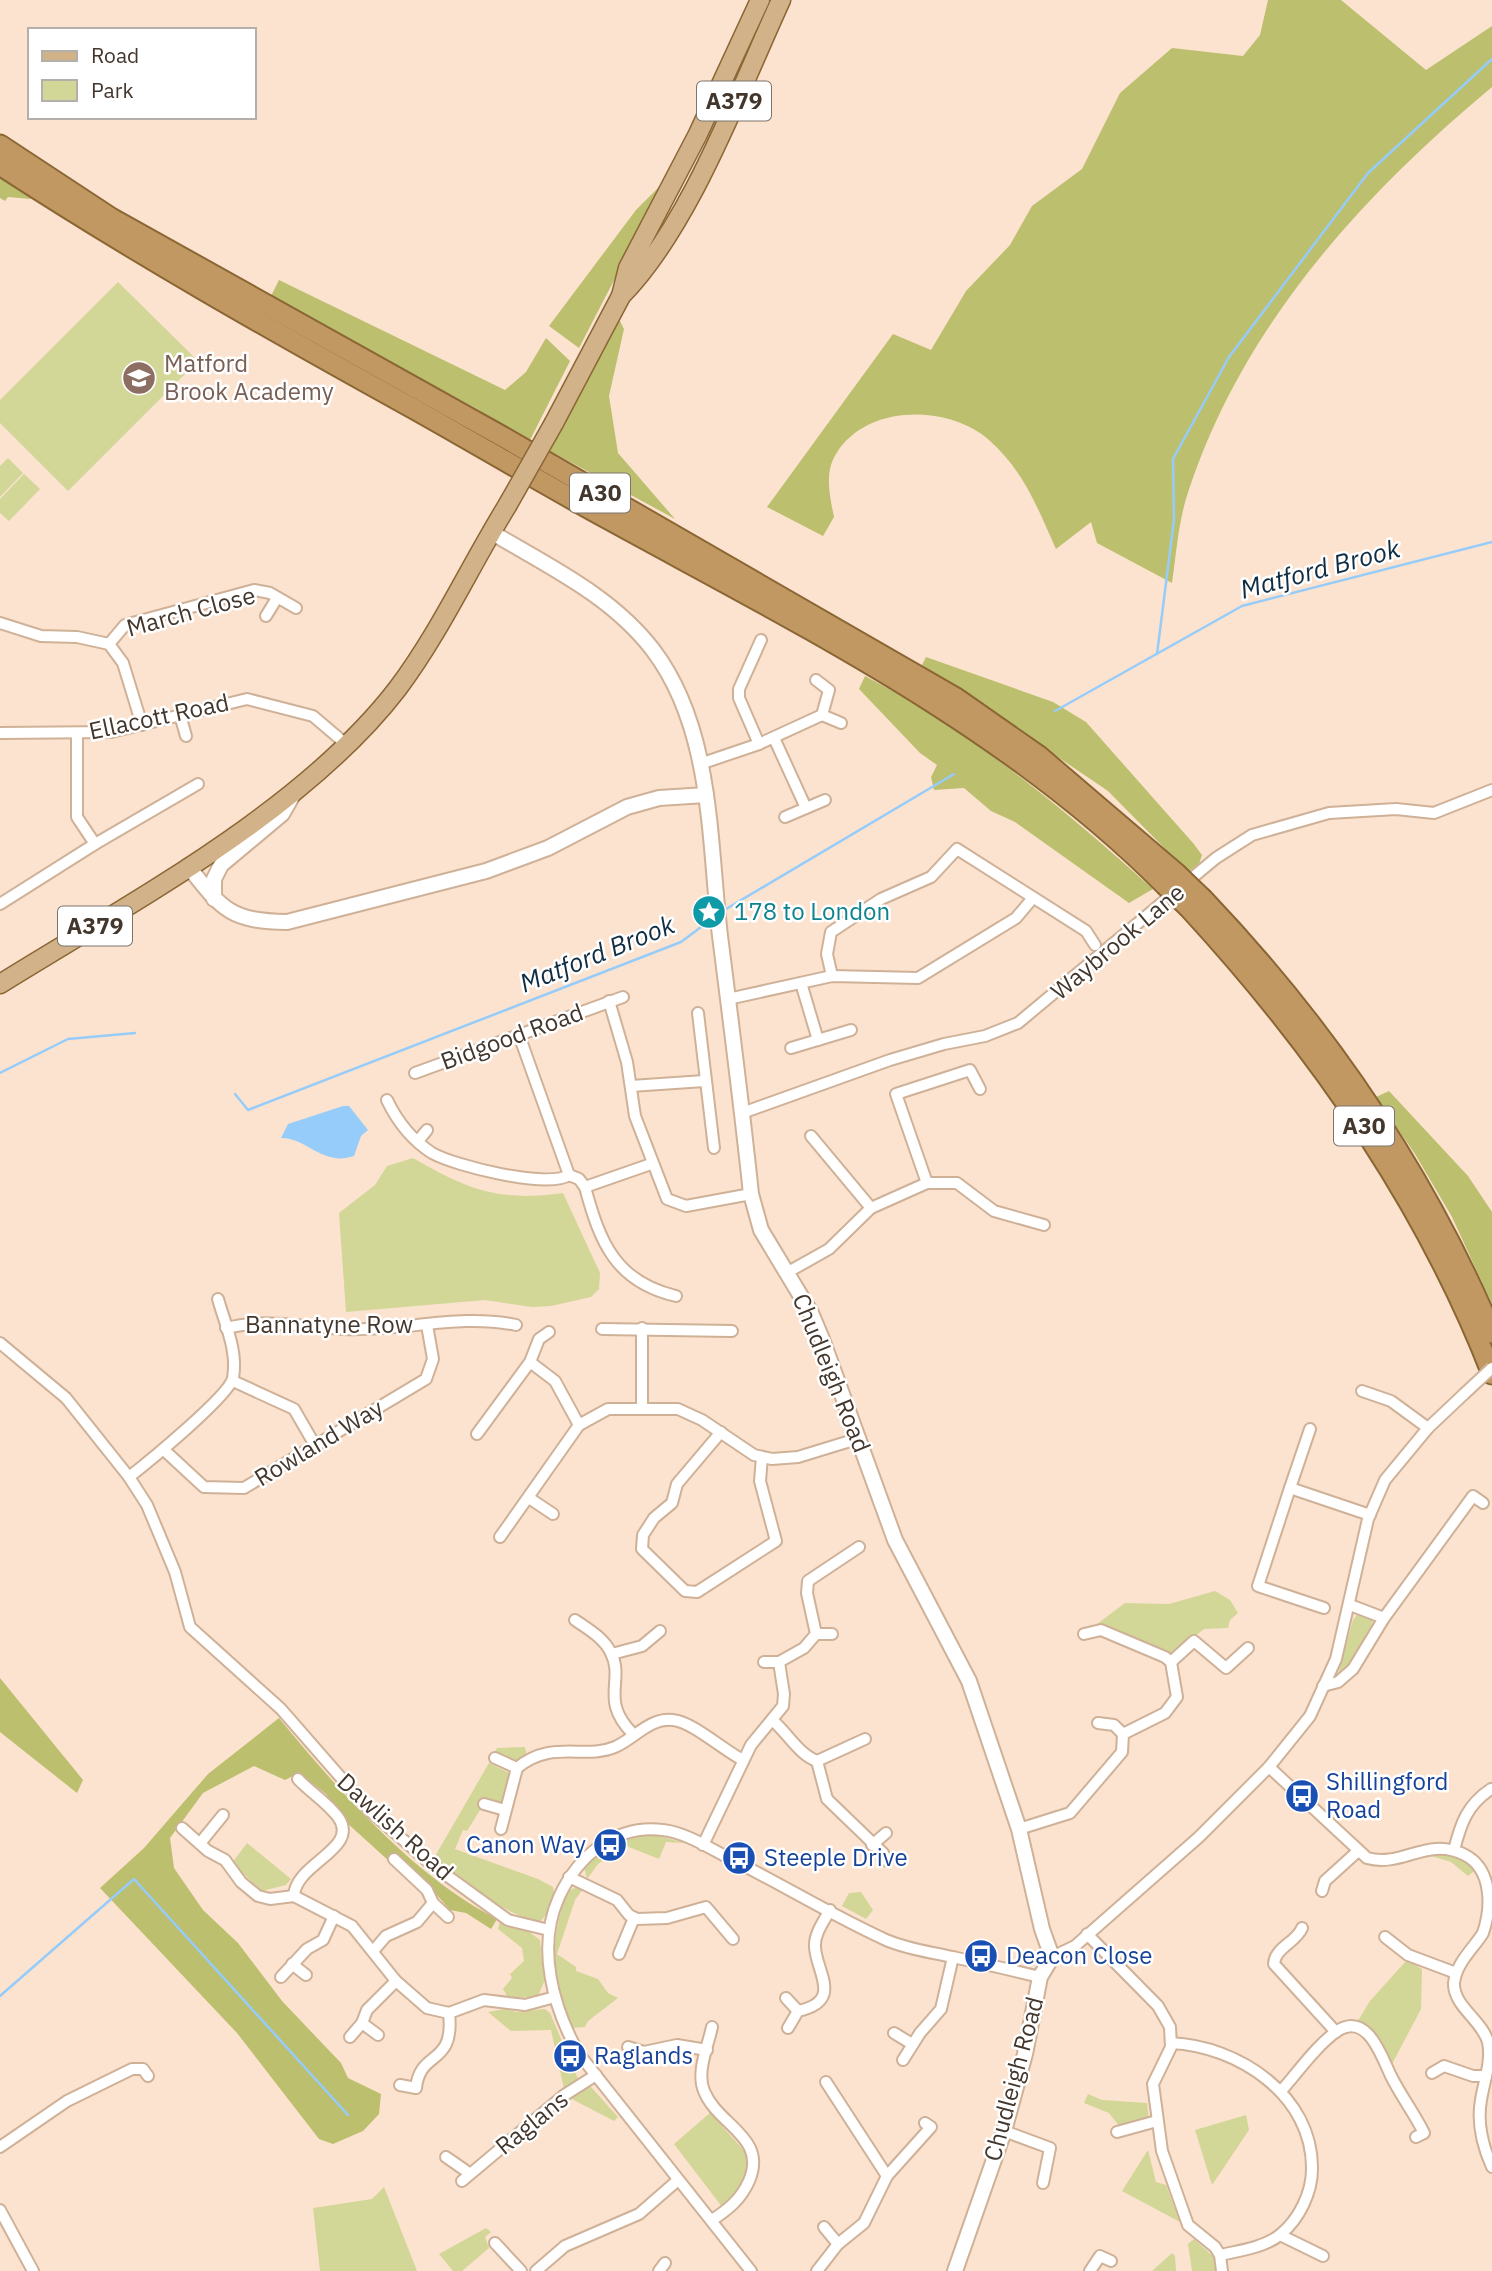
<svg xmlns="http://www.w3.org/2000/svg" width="1492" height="2271" viewBox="0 0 1492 2271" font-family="'IBM Plex Sans',sans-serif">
<rect width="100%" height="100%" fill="#fce3cf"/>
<!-- green -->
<g fill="#d2d696">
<path d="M118 282 198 361 68 491 0 423V400Z"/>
<path d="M8 458 23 473 0 497V466Z"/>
<path d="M24 474 40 489 9 521 0 513V499Z"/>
<path d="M413 1158C469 1190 498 1202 563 1193L600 1273 599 1289 591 1297 551 1306 532 1307 485 1300 346 1312 339 1213 375 1185 387 1166Z"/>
<path d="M1215 1591 1230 1600 1238 1613 1230 1620 1228 1628 1204 1629 1171 1655 1097 1624 1125 1603 1169 1604Z"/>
<path d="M1357 1615 1373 1621C1369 1641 1355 1664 1338 1674L1353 1620Z"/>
<path d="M525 1747 527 1757 514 1761 493 1755 497 1748Z"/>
<path d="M489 1763 509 1773 503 1803 501 1806 485 1802 467 1831 463 1830 455 1849 538 1879 553 1887C557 1900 548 1915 538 1923 502 1910 461 1886 434 1858Z"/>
<path d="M654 1835 685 1843 666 1842 659 1859 624 1845 598 1864 587 1879 584 1867C605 1845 624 1838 654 1835Z"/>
<path d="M247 1843 291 1879 286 1885 262 1891 232 1863Z"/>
<path d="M1425 1854 1453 1855 1477 1869 1468 1876 1451 1862Z"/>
<path d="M578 1886 583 1889 575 1900 557 1954 576 1967V1971L598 1979 608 1993 618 1998 588 2021 585 2027 570 2028C552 1977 549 1944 567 1892Z"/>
<path d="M861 1892 873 1910 866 1919 842 1906 849 1893Z"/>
<path d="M500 1921 528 1931 540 1940 544 1982 538 1996 518 1998 507 1996 503 1989 512 1978 510 1974 524 1961 522 1948 498 1929Z"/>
<path d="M1407 1960 1422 1969 1421 2009 1392 2064 1376 2035 1356 2024 1370 2001Z"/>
<path d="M505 2009 516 2012 545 2009 550 2013 578 2079 564 2089 551 2030 511 2031 488 2012Z"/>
<path d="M591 2087 618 2117 614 2121 568 2097 583 2088Z"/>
<path d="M1088 2094 1102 2100 1147 2103 1149 2121 1120 2127 1109 2113 1084 2103Z"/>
<path d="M710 2113 749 2156C749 2177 737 2193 723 2208L674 2144Z"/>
<path d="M1246 2115 1249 2130 1212 2185 1195 2130Z"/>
<path d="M1148 2150 1156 2182 1166 2185 1180 2222 1122 2191Z"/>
<path d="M384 2187 417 2271H320L313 2208 372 2199Z"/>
<path d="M486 2228 491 2232 485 2237 489 2248 462 2271H453L439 2254Z"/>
<path d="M1194 2239 1216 2259 1217 2271H1192L1188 2244Z"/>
<path d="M1172 2253 1175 2256 1176 2271H1152Z"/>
</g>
<!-- forest -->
<g fill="#bcbf6d">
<path d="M1268 0H1341L1426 70 1492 26V87C1359 198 1239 330 1186 499 1178 526 1176 556 1172 583L1097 543 1091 522 1056 549C1037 507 1024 471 989 440 948 404 866 404 836 454 824 473 830 497 834 517L823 536 767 507 893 334 931 350 966 291 1010 245 1032 206 1082 169 1120 93 1172 48 1243 56 1260 35Z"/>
<path d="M0 177 30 197 31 199 8 197 5 201 0 198Z"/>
<path d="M661 185 657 197 579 348 549 326 636 210Z"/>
<path d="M279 280 505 390 526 372 546 338 570 361 529 442 477 409 270 298Z"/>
<path d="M619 319 624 329 609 396 618 453 675 519 550 451Z"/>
<path d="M926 657 1053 702 1086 722 1193 843 1202 855 1199 864 1188 872 1108 791 922 665Z"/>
<path d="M865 676C971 731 1065 810 1153 889L1129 903 1015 822 991 811 964 788 934 790 931 777 937 765 920 753 859 689Z"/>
<path d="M1389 1091 1468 1176 1492 1212V1304L1452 1217 1415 1154 1376 1097Z"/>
<path d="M0 1678 83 1780 77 1793 0 1732Z"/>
<path d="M279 1718C338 1790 413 1876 497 1919L491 1929 466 1913 450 1910 422 1878 390 1862 346 1822 326 1794 299 1773 285 1780 254 1766 203 1793 170 1838 174 1868 203 1910 238 1943 282 2001 341 2063 348 2078 381 2094 379 2114 363 2131 333 2144 319 2139 237 2033 100 1888 144 1848 208 1774Z"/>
</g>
<!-- water -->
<path fill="#96ccf9" d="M343 1106H349L368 1130 361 1136 354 1156C323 1167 306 1137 281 1138L288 1124Z"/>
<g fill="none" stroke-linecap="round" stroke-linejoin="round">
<!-- stream -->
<g stroke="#96ccf9" stroke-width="2.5">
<path d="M1157 654 1174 520 1173 459 1229 357 1368 173 1492 59"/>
<path d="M1055 711 1242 606 1492 542"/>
<path d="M721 912 954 774"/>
<path d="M0 1073 68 1039 135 1033"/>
<path d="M235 1094 248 1110 681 942 713 918"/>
<path d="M0 1996 134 1879 348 2115"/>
</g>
<!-- minor casing -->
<g stroke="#cfb198" stroke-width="14">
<g id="minor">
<path d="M266 616 277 598"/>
<path d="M0 623 41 636 77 637 109 644 123 663 142 725"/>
<path d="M109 644 125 625 254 590 270 593 296 608"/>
<path d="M816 680 829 690 822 715 841 723"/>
<path d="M180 715 186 736"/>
<path d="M0 733 111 732 247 699 313 716 347 745"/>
<path d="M774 738 806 808"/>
<path d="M759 744 739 698V689L761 640"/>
<path d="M700 764 759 744 822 715"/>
<path d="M785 817 825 800"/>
<path d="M95 844 198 784"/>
<path d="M0 904 95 844 77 817V734"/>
<path d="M832 976 827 954 831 932 881 899 931 877 957 849 1086 931 1095 945"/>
<path d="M801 983 818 1040"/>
<path d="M728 999 832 976 918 978 1016 918 1032 899"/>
<path d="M609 1001 627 1062 635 1116 667 1199 686 1206 751 1194"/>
<path d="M698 1013 714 1148"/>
<path d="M519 1035 569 1175 579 1179 585 1187 651 1164"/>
<path d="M791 1048 851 1030"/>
<path d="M415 1073 623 997"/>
<path d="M631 1086 704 1081"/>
<path d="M387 1100C397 1121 412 1140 432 1153 455 1166 548 1189 569 1175"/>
<path d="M742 1113 890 1060 944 1044 985 1036 1018 1023 1216 858 1252 835 1329 813 1396 809 1434 813 1492 790"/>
<path d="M811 1136 871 1208"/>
<path d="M418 1141 427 1130"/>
<path d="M927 1183 896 1094 970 1070 980 1089"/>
<path d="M585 1187C600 1243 616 1282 676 1296"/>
<path d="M788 1272 829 1249 871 1208 927 1183H957L994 1211 1044 1225"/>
<path d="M226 1328C266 1318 303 1327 344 1329 401 1332 459 1313 516 1325"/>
<path d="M602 1329 732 1331"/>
<path d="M0 1343 66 1398 129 1477 147 1505 175 1572 190 1627 281 1709 370 1811 431 1864 508 1920 549 1930"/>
<path d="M530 1362 555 1381 579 1425"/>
<path d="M233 1381 294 1409 316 1447"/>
<path d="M1362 1391 1391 1401 1428 1428"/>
<path d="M642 1408V1328"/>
<path d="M721 1432 677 1484 672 1503 654 1518 643 1535 642 1549 685 1591 697 1592 776 1541 760 1481 762 1457"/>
<path d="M477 1434 530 1362 539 1339 549 1332"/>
<path d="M164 1450 204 1487 244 1488 426 1379 433 1359 427 1325"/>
<path d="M129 1477C147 1463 229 1396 233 1378 238 1351 225 1324 218 1299"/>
<path d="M1290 1488 1310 1429"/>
<path d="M529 1498 553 1514"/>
<path d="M500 1537 579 1425 608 1409H678L702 1420 754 1455 772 1459 798 1457 860 1438"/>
<path d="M1350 1605 1384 1618"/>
<path d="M1324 1608 1258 1586 1290 1488 1370 1515"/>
<path d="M575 1620C588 1629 604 1638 611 1653 625 1681 599 1700 633 1734"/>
<path d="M816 1634H832"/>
<path d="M612 1654 642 1646 660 1631"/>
<path d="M764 1662H779"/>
<path d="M1171 1662 1194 1641 1226 1668 1248 1648"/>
<path d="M1323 1686 1338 1682 1353 1669 1384 1618 1473 1496 1483 1503"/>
<path d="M772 1720C787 1732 799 1755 817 1761"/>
<path d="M1098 1723 1114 1725 1123 1734"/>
<path d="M495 1758 517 1768C552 1739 584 1760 615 1747 634 1739 650 1717 673 1720 693 1722 723 1750 743 1760"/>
<path d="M817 1761 827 1799 883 1853 887 1861"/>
<path d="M817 1761 865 1739"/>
<path d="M1269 1767 1367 1858C1402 1868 1427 1836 1465 1855 1492 1869 1492 1906 1483 1933 1473 1949 1456 1963 1454 1983 1453 2006 1482 2020 1488 2042 1492 2061 1484 2081 1481 2100 1477 2122 1483 2147 1492 2167"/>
<path d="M484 1804 505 1810"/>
<path d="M182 1828 208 1851 225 1860 241 1882 258 1896 270 1899 294 1896 352 1926 396 1981 427 2008 449 2013 484 2000 525 2005 555 1997"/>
<path d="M501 1829 517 1768"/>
<path d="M1019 1829 1070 1813 1122 1752 1123 1734 1165 1713 1177 1697 1171 1662 1165 1657 1101 1630 1084 1634"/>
<path d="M201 1842 223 1815"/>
<path d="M703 1845 751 1745 783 1706 784 1694 779 1662 804 1648 816 1634 807 1593 808 1581 859 1547"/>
<path d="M872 1845 886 1833"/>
<path d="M1454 1850C1461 1823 1467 1805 1491 1789"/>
<path d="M569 1877 617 1900 629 1915 637 1919 667 1918 706 1907 733 1939"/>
<path d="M1322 1891 1325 1881 1357 1852"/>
<path d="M294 1896C295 1863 361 1849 338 1817 327 1802 310 1792 298 1779"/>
<path d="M433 1903 448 1917"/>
<path d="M1302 1928C1296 1943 1275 1947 1274 1964L1336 2032"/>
<path d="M1087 1934 1158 2006 1170 2027 1171 2047 1153 2084 1162 2151 1188 2225 1215 2247 1220 2255 1222 2271"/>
<path d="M1385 1937 1408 1955 1456 1973"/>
<path d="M374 1950 386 1936 417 1922 433 1903 427 1890 394 1859"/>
<path d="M619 1954 634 1918"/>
<path d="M1052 1957 1075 1946 1199 1837 1269 1767 1310 1716 1336 1659 1368 1519 1385 1480 1428 1428 1464 1394"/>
<path d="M292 1964 306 1975"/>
<path d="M281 1977 307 1949 323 1940 334 1916"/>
<path d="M786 1998 798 2011"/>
<path d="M362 2023 378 2035"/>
<path d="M712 2027C708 2046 696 2072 704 2091 718 2126 768 2137 749 2181 741 2199 729 2209 712 2220"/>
<path d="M788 2028 798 2011C844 2001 816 1972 815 1947 814 1934 824 1921 830 1910"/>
<path d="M894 2033 912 2044"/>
<path d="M350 2037 362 2023 367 2010 396 1981"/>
<path d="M1171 2043C1239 2046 1313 2096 1312 2169 1312 2193 1299 2219 1281 2234 1266 2247 1239 2251 1220 2255"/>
<path d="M628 2047 644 2052 677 2045 707 2050"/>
<path d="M903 2060 920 2033 941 2009 953 1957"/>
<path d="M1432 2073 1444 2066 1473 2076H1486"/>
<path d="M826 2082 887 2176"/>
<path d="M400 2085 416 2088C420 2049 455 2067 449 2013"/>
<path d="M1281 2091C1298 2072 1316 2046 1337 2031 1368 2011 1382 2058 1391 2076 1401 2096 1414 2113 1424 2133L1416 2137"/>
<path d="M1004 2131 1050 2148 1043 2183"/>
<path d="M1117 2132 1157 2121"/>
<path d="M0 2147 67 2101 132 2069H143L148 2076"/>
<path d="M446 2157 469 2173"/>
<path d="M462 2181 563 2096 596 2075"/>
<path d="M0 2210 33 2271"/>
<path d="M824 2227 838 2244"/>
<path d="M1280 2235 1323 2256"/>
<path d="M495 2243 521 2271"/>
<path d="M536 2271 565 2246 639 2214 678 2180"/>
<path d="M659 2271 665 2263"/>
<path d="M751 2271 579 2054C553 2007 536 1948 559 1897 578 1856 615 1824 663 1830 687 1833 709 1848 731 1859 783 1885 833 1916 886 1940 907 1949 930 1952 952 1957 982 1963 1011 1970 1040 1977"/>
<path d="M817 2271 838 2244 864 2223 887 2176 931 2127 925 2123"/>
<path d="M1090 2271 1100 2256 1111 2261"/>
</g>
</g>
<!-- tertiary casing -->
<g stroke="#cfb198" stroke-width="18">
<g id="tertiary">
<path d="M491 532C548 566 612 596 653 650 713 729 709 842 720 936 731 1022 742 1108 751 1194L761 1230 811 1313 822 1339 895 1540 969 1681 1019 1829 1042 1929 1052 1957 1040 1977 1025 2054 1004 2131 955 2271"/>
<path d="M188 866C222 909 229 921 287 922L486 871 548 848 627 807 659 798 706 795"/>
<path d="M214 899V879L221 865 282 814 293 795"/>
</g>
</g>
<!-- primary casing -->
<g stroke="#8b6635" stroke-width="21">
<g id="primary">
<path d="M621 296C690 226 739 91 781 0"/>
<path d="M554 423 621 296 628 268 698 134 760 0"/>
<path d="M0 984C130 903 304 811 398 688 440 632 470 566 507 506"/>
</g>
</g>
<!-- trunk casing -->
<g stroke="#8b6635" stroke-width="23">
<g id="trunk">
<path d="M0 145 111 218 505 438 956 698 1039 756 1177 874"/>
<path d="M0 165C135 253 275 332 416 410 480 446 544 484 608 519 803 626 1007 726 1165 885"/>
<path d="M1203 899C1325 1027 1423 1170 1492 1333"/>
<path d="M1189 908C1316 1046 1424 1199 1492 1374"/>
</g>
</g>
<!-- minor -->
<use href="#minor" stroke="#fff" stroke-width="10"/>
<!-- tertiary -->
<use href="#tertiary" stroke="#fff" stroke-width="14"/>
<!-- primary -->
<use href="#primary" stroke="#d1b289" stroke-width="18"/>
<!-- trunk -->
<use href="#trunk" stroke="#c29862" stroke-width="19"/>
<!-- minor-bridge casing -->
<g stroke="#cfb198" stroke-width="14" stroke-linecap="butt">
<path id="minor-bridge" d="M1464 1394 1492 1368"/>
</g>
<!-- primary-bridge casing -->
<g stroke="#8b6635" stroke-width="21" stroke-linecap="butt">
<path id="primary-bridge" d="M507 506 554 423"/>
</g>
<!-- trunk-bridge casing -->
<g stroke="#8b6635" stroke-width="23" stroke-linecap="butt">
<g id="trunk-bridge">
<path d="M1177 874 1203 899"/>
<path d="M1165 885 1189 908"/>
</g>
</g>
<!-- minor-bridge -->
<use href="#minor-bridge" stroke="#fff" stroke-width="10"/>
<!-- primary-bridge -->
<use href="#primary-bridge" stroke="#d1b289" stroke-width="18"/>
<!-- trunk-bridge -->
<use href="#trunk-bridge" stroke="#c29862" stroke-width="19"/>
</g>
<!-- icons -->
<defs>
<g id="school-disc" transform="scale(1.75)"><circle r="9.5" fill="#8d6e63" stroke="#fff"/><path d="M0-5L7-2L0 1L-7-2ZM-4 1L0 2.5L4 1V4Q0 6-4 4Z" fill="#fff"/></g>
<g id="sight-disc" transform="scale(1.75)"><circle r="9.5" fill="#0f9aa8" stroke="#fff"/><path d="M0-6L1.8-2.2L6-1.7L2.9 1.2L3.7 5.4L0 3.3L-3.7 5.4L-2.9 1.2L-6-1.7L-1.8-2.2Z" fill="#fff"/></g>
<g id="bus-disc" transform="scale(1.75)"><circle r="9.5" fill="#1a4fb4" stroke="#fff"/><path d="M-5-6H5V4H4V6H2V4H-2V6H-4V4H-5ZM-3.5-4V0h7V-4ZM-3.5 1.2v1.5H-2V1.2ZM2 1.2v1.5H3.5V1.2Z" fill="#fff"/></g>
</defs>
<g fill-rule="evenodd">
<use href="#school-disc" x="139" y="378"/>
<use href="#sight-disc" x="709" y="912"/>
<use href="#bus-disc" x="1302" y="1796"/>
<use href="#bus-disc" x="610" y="1845"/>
<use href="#bus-disc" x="739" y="1858"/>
<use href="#bus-disc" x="981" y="1956"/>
<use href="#bus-disc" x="570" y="2056"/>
</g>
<g text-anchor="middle" stroke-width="5" stroke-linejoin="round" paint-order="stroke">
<!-- shield labels -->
<g fill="#fff" stroke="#7b736c" stroke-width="2">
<rect x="697" y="81.5" width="74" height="39" rx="5"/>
<rect x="570" y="473.5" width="60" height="39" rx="5"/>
<rect x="58" y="906.5" width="74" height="39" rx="5"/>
<rect x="1334" y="1106.5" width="60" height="39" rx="5"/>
</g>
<g font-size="23" font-weight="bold" fill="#43372d">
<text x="734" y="109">A379</text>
<text x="600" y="501">A30</text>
<text x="95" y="934">A379</text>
<text x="1364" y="1134">A30</text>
</g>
<!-- education labels -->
<g font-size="24" fill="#785e54" stroke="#fff" text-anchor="start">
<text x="164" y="372">Matford<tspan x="164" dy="28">Brook Academy</tspan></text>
</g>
<!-- street labels -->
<g font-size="24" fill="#43372d" stroke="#fff">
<text transform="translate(191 612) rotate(-15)" y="8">March Close</text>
<text transform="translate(159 717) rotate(-12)" y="8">Ellacott Road</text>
<text transform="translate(1118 942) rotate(-40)" y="8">Waybrook Lane</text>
<text transform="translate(512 1037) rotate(-20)" y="8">Bidgood Road</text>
<text x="329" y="1333">Bannatyne Row</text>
<text transform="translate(831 1373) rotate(68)" y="8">Chudleigh Road</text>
<text transform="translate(319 1443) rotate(-31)" y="8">Rowland Way</text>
<text transform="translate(395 1827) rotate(42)" y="8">Dawlish Road</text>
<text transform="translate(1014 2079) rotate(-75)" y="8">Chudleigh Road</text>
<text transform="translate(532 2123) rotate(-39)" y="8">Raglans</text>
</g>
<!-- culture labels -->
<g font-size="24" fill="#0d838f" stroke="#fff" text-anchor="start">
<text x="734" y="920">178 to London</text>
</g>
<!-- transit labels -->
<g font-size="24" fill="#164399" stroke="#fff" text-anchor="start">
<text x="1326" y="1790">Shillingford<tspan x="1326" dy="28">Road</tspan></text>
<text x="586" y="1853" text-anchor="end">Canon Way</text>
<text x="764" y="1866">Steeple Drive</text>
<text x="1006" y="1964">Deacon Close</text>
<text x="594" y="2064">Raglands</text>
</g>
<!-- water labels -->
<g font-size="26" font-style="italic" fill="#0f2d43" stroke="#fff">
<text transform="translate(1320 569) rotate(-15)" y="9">Matford Brook</text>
<text transform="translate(597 954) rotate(-22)" y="9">Matford Brook</text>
</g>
</g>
<!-- legend -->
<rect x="28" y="28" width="228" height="91" fill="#ffffff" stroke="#b4afab" stroke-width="2"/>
<rect x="42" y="51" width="35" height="10" fill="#d1b289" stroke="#b4afab" stroke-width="2"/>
<text x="91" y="63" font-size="21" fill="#43372d">Road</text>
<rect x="42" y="80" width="35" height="21" fill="#d2d696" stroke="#b4afab" stroke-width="2"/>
<text x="91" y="98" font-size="21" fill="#43372d">Park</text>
</svg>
